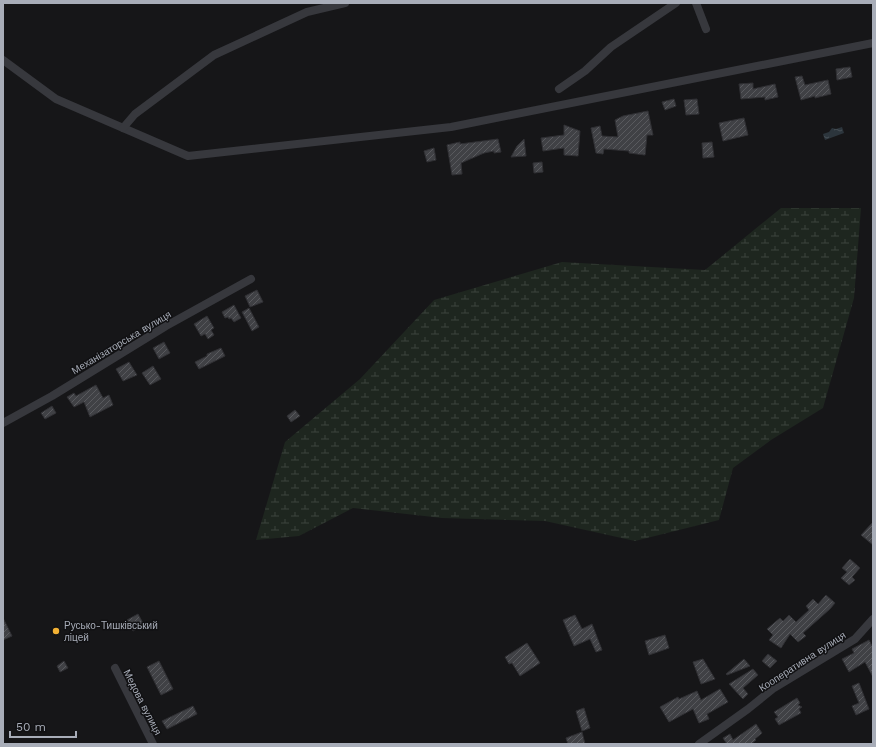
<svg xmlns="http://www.w3.org/2000/svg" width="876" height="747" viewBox="0 0 876 747" font-family="'Work Sans',sans-serif">
<defs>
<pattern id="wetland-marsh" width="20" height="14" patternUnits="userSpaceOnUse"><rect width="20" height="14" fill="#1e261f"/><path d="M1 5h8M5 5V1M11 12h8M15 12V8" fill="none" stroke="#3c433d"/></pattern>
<pattern id="water-ripples" width="26" height="14" patternUnits="userSpaceOnUse"><rect width="26" height="14" fill="#2c353c"/><path d="M2 4q2-2 4 0t4 0M15 11q2-2 4 0t4 0" fill="none" stroke="#485056"/></pattern>
<pattern id="building-hatch" width="6" height="6" patternUnits="userSpaceOnUse"><rect width="6" height="6" fill="#404145"/><path d="M-1 1l2-2M0 6l6-6M5 7l2-2" fill="none" stroke="#595a5e"/></pattern>
</defs>
<rect width="100%" height="100%" fill="#161618"/>
<!-- wetland -->
<path fill="url(#wetland-marsh)" d="M781 208H861L854 298 823 408 771 440 733 468 719 520 635 541 545 521 442 518 353 508 299 536 256 540 285 442 360 379 434 300 562 262 705 270Z"/>
<!-- water -->
<path fill="url(#water-ripples)" d="M842 127 844 133 825 140 823 134 829 132 832 128 836 129Z"/>
<!-- building -->
<g fill="url(#building-hatch)" stroke="#303034">
<path d="M850 67 852 77 837 80 836 69Z"/>
<path d="M802 76 805 85 828 80 831 94 815 98V96L801 100 795 77Z"/>
<path d="M753 83V89L775 84 778 97 765 100V97L741 99 739 84Z"/>
<path d="M674 99 676 106 665 110 662 102Z"/>
<path d="M697 99 699 114 686 115 684 100Z"/>
<path d="M648 111 653 135H647L645 155 629 153V151L604 149 603 154 596 153 591 128 600 126 602 136 618 137 615 120 623 116Z"/>
<path d="M744 118 748 135 723 141 719 123Z"/>
<path d="M564 125 580 131 578 156 564 155V148L543 151 541 138 564 135Z"/>
<path d="M498 139 501 152 494 153V151L484 153 461 163 462 174 452 175 447 145 460 142V144Z"/>
<path d="M524 139 526 156 511 157 517 146Z"/>
<path d="M712 142 714 157 703 158 702 143Z"/>
<path d="M434 148 436 160 427 162 424 151Z"/>
<path d="M542 162 543 172 534 173 533 163Z"/>
<path d="M257 290 263 302 250 307 245 296Z"/>
<path d="M234 305 241 318 234 322 231 318 229 319 228 317 225 318 222 312Z"/>
<path d="M249 308 259 327 252 331 242 312Z"/>
<path d="M207 316 214 328 211 330 214 335 208 339 205 334 201 336 194 324Z"/>
<path d="M164 342 170 353 159 359 153 348Z"/>
<path d="M221 348 225 356 199 369 195 362 207 356V354Z"/>
<path d="M129 362 137 375 123 381 116 369Z"/>
<path d="M153 366 161 379 150 385 142 373Z"/>
<path d="M96 385 103 398 109 395 113 405 90 417 84 402 74 407 67 397 74 393 76 396Z"/>
<path d="M52 406 56 413 45 419 41 413Z"/>
<path d="M295 410 300 416 291 422 287 416Z"/>
<path d="M873 522V545L861 535Z"/>
<path d="M850 559 860 568 852 577 855 580 849 585 841 578 847 572 842 568Z"/>
<path d="M826 595 835 603 830 609 803 633 806 636 798 642 790 634 781 648 769 640 773 635 767 629 780 618 783 621 789 615 796 622 809 610 806 606 813 599 818 604Z"/>
<path d="M138 614 144 625 133 631 127 620Z"/>
<path d="M575 615 582 629 592 624 602 650 596 652 590 639 574 646 563 620Z"/>
<path d="M3 618 12 636 3 640Z"/>
<path d="M665 635 669 648 649 655 645 641Z"/>
<path d="M869 640 873 648V677L865 662 849 672 842 659 854 653 852 649Z"/>
<path d="M527 643 540 663 520 676 512 663 509 664 505 657Z"/>
<path d="M768 654 777 661 770 668 762 661Z"/>
<path d="M703 659 715 679 701 684 693 662Z"/>
<path d="M744 659 750 666 727 675 726 674Z"/>
<path d="M64 661 68 668 60 672 57 666Z"/>
<path d="M159 661 173 689 161 695 147 667Z"/>
<path d="M753 669 758 675 743 688 748 694 743 699 729 684Z"/>
<path d="M859 683 869 709 856 715 852 706 859 703 852 686Z"/>
<path d="M720 689 728 702 707 714 709 719 699 723 693 709 669 722 660 707 678 697 679 699 697 691 701 700Z"/>
<path d="M797 698 800 703 798 705 802 707 799 709 801 713 779 725 775 719 778 717 774 712Z"/>
<path d="M193 706 197 714 167 729 162 721Z"/>
<path d="M584 708 590 728 582 731 576 711Z"/>
<path d="M756 724 762 733 755 739 756 740 751 744H727L723 738 730 734 733 740Z"/>
<path d="M582 732 585 744H568L566 738Z"/>
</g>
<g fill="none" stroke-linecap="round" stroke-linejoin="round">
<!-- minor -->
<g stroke="#37383d" stroke-width="8">
<path d="M696 3 706 29"/>
<path d="M3 60 56 99 188 156 451 127 873 43"/>
<path d="M559 89 585 71 611 47 676 3"/>
<path d="M123 128 135 114 214 55 307 12 345 3"/>
<path d="M3 423 52 396 166 326 251 279"/>
<path d="M115 668 153 744"/>
<path d="M699 744 748 709 774 688 855 639 873 619"/>
</g>
</g>
<!-- markers -->
<circle fill="#f2b134" stroke="#111113" stroke-width="1.5" cx="56" cy="631" r="4"/>
<g text-anchor="middle" stroke-width="3" stroke-linejoin="round" paint-order="stroke">
<!-- street labels -->
<g font-size="10" fill="#a8adb8" stroke="#111113">
<text transform="translate(121 342) rotate(-31)" y="4">Механізаторська вулиця</text>
<text transform="translate(802 661) rotate(-33)" y="4">Кооперативна вулиця</text>
<text transform="translate(143 702) rotate(63)" y="4">Медова вулиця</text>
</g>
<!-- poi labels -->
<g font-size="10" fill="#a8adb8" stroke="#111113" text-anchor="start">
<text x="64" y="629">Русько-Тишківський<tspan x="64" dy="12">ліцей</tspan></text>
</g>
</g>
<!-- border -->
<rect width="876" height="747" fill="none" stroke="#a8adb8" stroke-width="8"/>
<!-- scale -->
<path d="M10 731v6h66v-6" fill="none" stroke="#a8adb8" stroke-width="2"/>
<text x="16" y="731" font-size="12" fill="#a8adb8" stroke="#111113" stroke-width="3" paint-order="stroke">50 m</text>
</svg>
